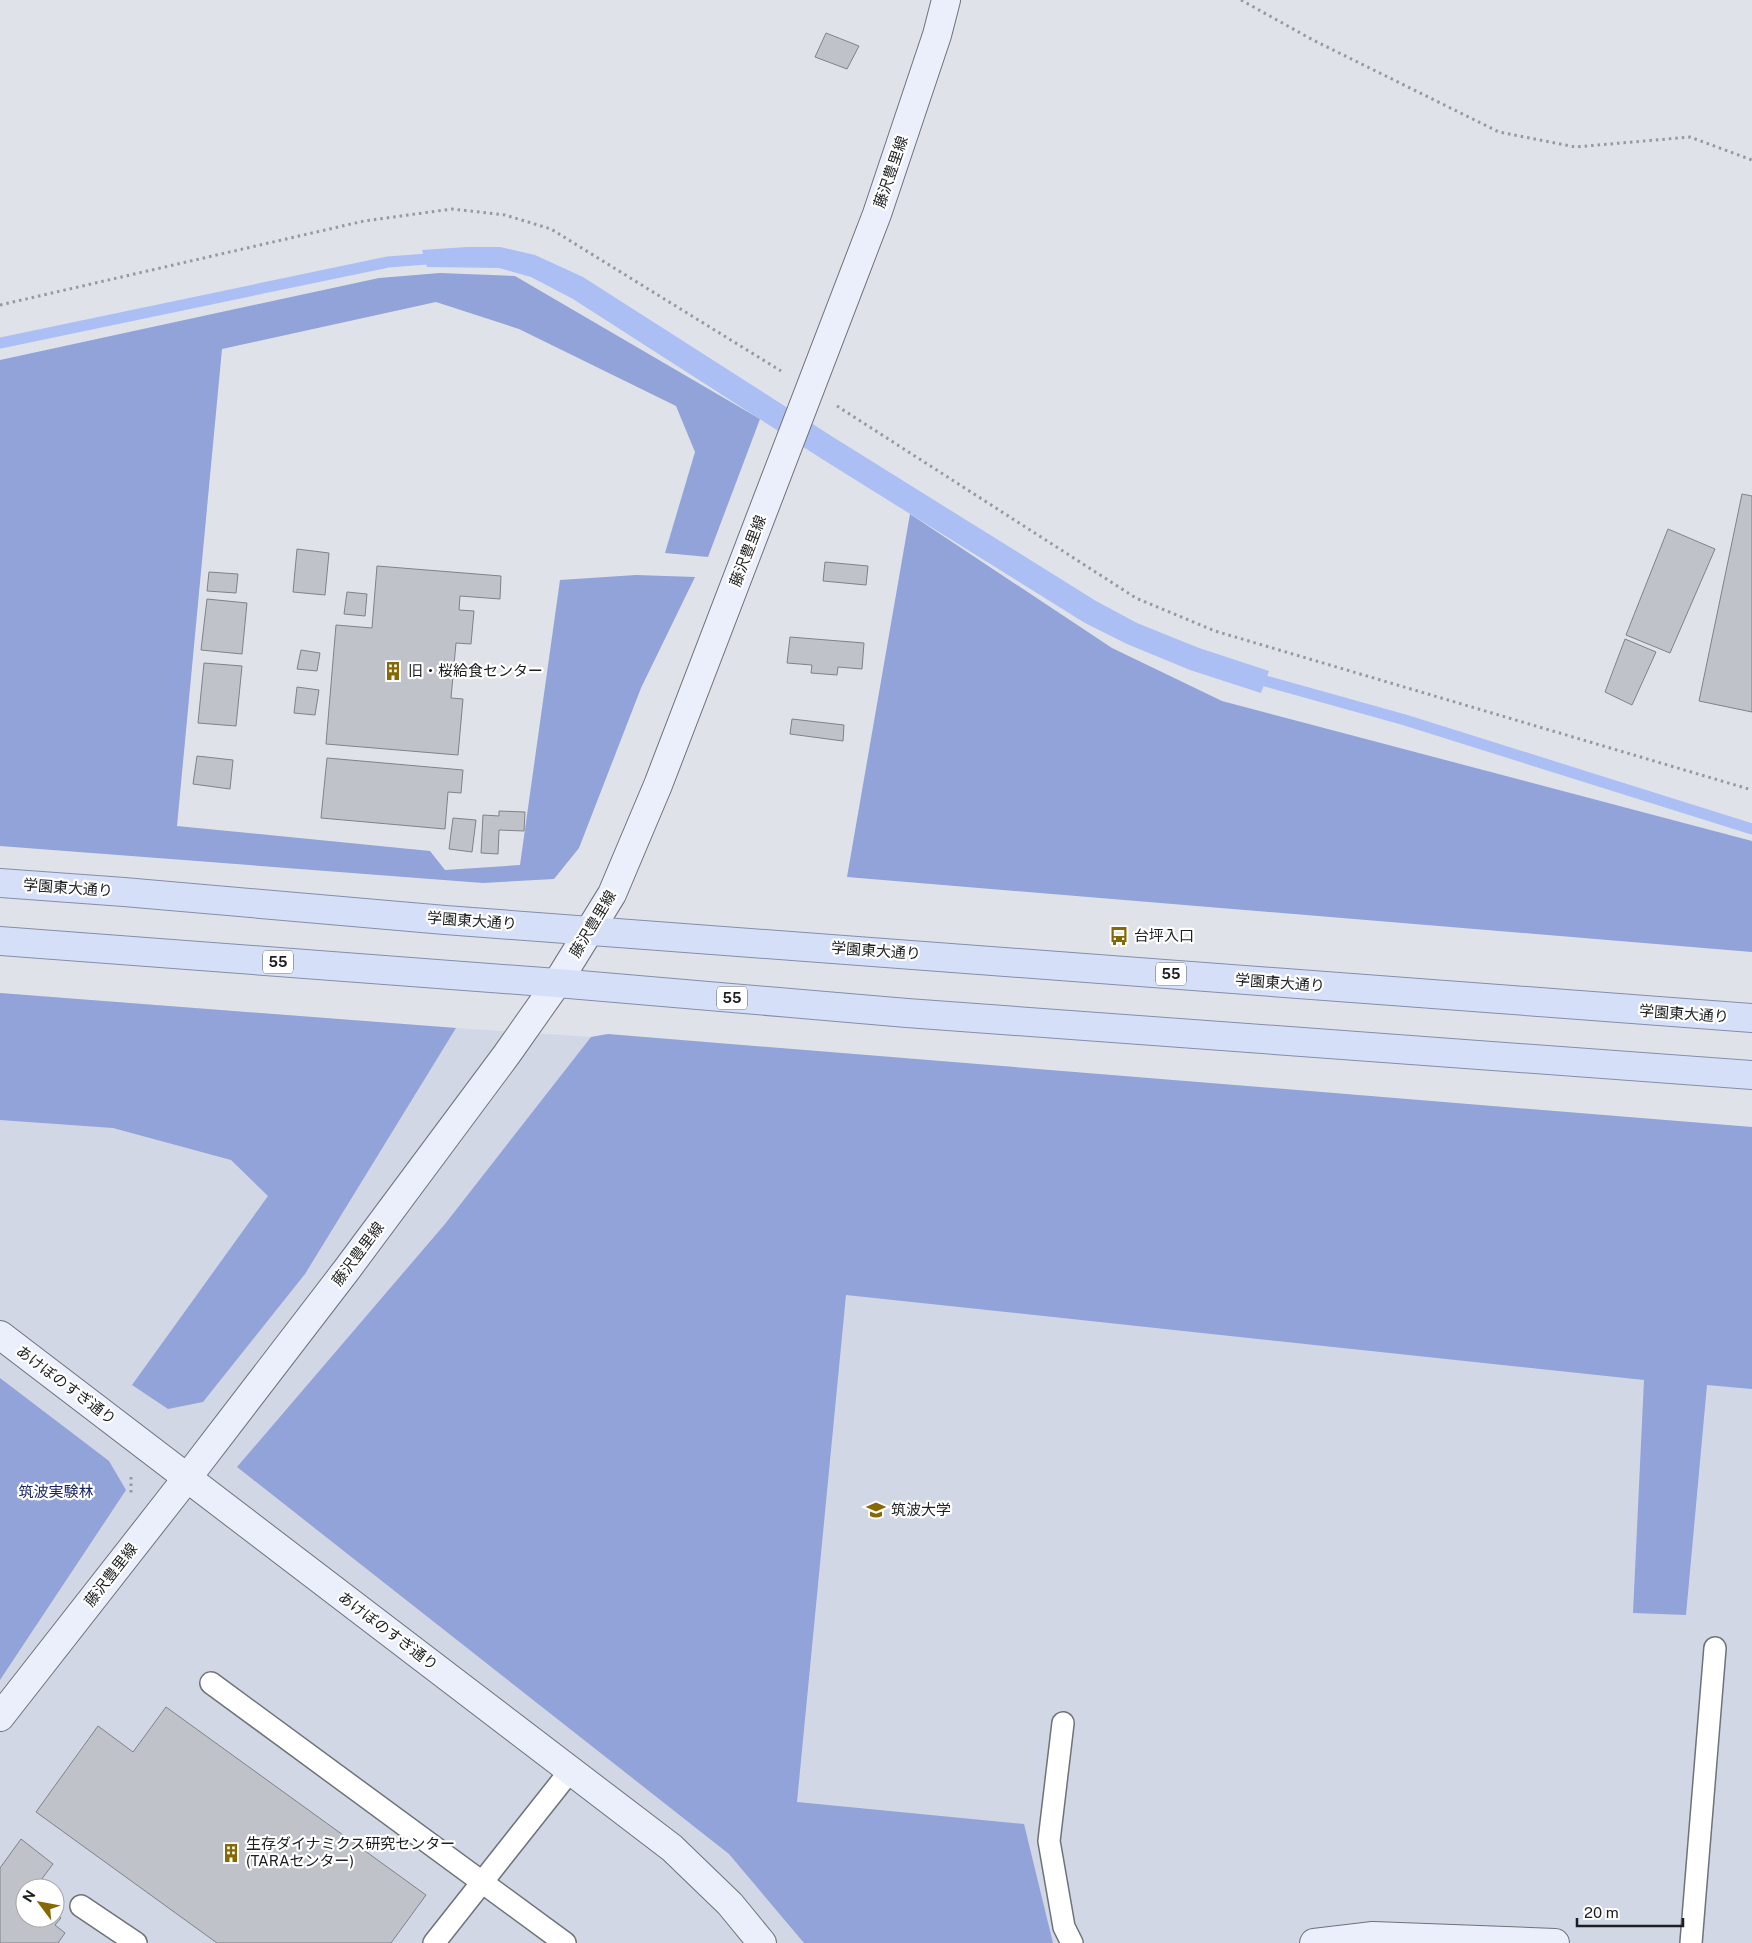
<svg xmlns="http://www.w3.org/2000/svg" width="1752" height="1943" viewBox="0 0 1752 1943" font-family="'Public Sans','Noto Sans JP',sans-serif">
<rect width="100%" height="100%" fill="#dfe2e9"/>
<!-- built -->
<path fill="#d2d7e6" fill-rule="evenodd" d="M0 993 456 1028 591 1037 608 1034 810 1061 1752 1132V1943H0ZM25 1888H55V1918H25Z"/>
<!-- forest -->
<g fill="#91a3d8">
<path d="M440 273 515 276 760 419 708 557 665 553 695 452 676 406 519 329 436 302 222 349 177 826 430 851 445 870 520 865 560 580 636 575 695 577 641 688 579 848 554 879 483 883 0 846V360L379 278Z"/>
<path d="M910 514 1112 648 1222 701 1752 841V952L847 877Z"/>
<path d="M0 993 456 1028 305 1274 203 1402 168 1409 132 1385 268 1196 231 1160 113 1128 0 1120Z"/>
<path d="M608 1034 1752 1127V1389L1707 1385 1686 1615 1633 1613 1644 1380 846 1295 797 1802 1024 1824 1053 1943H804L729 1854 237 1467 445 1224 591 1037Z"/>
<path d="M0 1378 109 1461 126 1490 0 1680Z"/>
</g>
<!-- water -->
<path fill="#abbff5" d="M467 247H500L535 255 583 277 833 437 1096 601 1137 623 1199 648 1269 671 1261 693 1190 670 1127 644 1085 623 822 459 573 299 531 277 499 268 427 267 422 250Z"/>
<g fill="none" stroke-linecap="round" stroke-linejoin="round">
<!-- stream -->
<g stroke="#abbff5" stroke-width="11">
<path d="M0 343 388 262 440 258"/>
<path d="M1251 677 1405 720 1752 829"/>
</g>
</g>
<!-- building -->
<g fill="#bfc2c9" stroke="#7f8289">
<path d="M826 33 859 46 847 69 815 57Z"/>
<path d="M1742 494 1752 496V712L1699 701Z"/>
<path d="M1668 529 1715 549 1670 653 1626 635Z"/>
<path d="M297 549 329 553 325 595 293 592Z"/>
<path d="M825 562 868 566 866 585 823 581Z"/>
<path d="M377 566 501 576 500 599 460 596 459 610 474 611 471 644 456 643 451 698 463 699 458 755 326 744 336 625 372 628Z"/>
<path d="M209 572 238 574 236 593 207 591Z"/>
<path d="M347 592 367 594 365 616 344 614Z"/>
<path d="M207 599 247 603 242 654 201 650Z"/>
<path d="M790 637 864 643 862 669 838 667 837 675 811 673 812 665 787 663Z"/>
<path d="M1625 639 1656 652 1632 705 1605 692Z"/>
<path d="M301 650 320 653 317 671 297 669Z"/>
<path d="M204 663 242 666 236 726 198 723Z"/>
<path d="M297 687 319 690 315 715 294 713Z"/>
<path d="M792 719 844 725 843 741 790 734Z"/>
<path d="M197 756 233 760 230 789 193 784Z"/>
<path d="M327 758 463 770 461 793 448 792 445 829 321 818Z"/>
<path d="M499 811 525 812 524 831 499 830 498 854 481 853 483 815 499 816Z"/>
<path d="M453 818 476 820 472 852 449 849Z"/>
<path d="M166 1707 426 1895 391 1943H217L36 1812 98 1726 133 1752Z"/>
<path d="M21 1839 53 1864 35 1888H25V1918H55V1913L61 1918 55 1925 65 1933 58 1943H0V1868Z"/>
</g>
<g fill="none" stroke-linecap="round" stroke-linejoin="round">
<!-- lane casing -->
<g stroke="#6f7278" stroke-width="24">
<g id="lane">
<path d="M211 1683 565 1943"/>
<path d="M1063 1723 1049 1841 1064 1927 1072 1943"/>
<path d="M81 1906 136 1943"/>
<path d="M434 1943 570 1771"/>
<path d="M1691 1943 1715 1648"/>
</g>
</g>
<!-- secondary casing -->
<g stroke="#6f7278" stroke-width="30">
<g id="secondary">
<path d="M0 1335 672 1848 730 1904 762 1943"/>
<path d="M0 1717 187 1478 348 1268 507 1054 557 983 612 894 658 785 877 214 937 35 946 0"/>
<path d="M1314 1943 1373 1936 1555 1943"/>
</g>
</g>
<!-- primary casing -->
<g stroke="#848eaa" stroke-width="30">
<g id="primary">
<path d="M0 883 124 892 445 920 1752 1018"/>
<path d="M0 941 557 983 907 1013 1752 1075"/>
</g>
</g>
<!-- path -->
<g stroke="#97999e" stroke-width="3" stroke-dasharray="2.5 4" stroke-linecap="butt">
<path d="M1241 0 1313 40 1499 132 1575 147 1690 137 1752 160"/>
<path d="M0 305 364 221 452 209 505 215 551 229 781 371"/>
<path d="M837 406 1136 598 1215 631 1752 790"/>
<path d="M131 1477V1495"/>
</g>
<!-- lane -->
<use href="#lane" stroke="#fff" stroke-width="21"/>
<!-- secondary -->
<use href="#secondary" stroke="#ebeffc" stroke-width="28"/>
<!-- primary -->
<use href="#primary" stroke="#d6dff8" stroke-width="28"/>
</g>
<!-- icons -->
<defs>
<g id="building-bare" transform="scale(1.5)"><path d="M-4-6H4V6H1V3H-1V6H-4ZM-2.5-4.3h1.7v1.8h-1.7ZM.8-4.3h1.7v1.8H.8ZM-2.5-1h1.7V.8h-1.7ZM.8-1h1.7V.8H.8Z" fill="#866904" stroke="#fff" stroke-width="2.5" paint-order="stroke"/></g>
<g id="bus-bare" transform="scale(1.5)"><path d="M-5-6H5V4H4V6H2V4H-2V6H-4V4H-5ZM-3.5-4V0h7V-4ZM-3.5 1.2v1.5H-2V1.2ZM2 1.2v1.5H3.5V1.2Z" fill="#866904" stroke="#fff" stroke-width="2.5" paint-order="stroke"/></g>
<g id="university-bare" transform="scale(1.5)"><path d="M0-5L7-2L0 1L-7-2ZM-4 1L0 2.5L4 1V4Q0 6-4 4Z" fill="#866904" stroke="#fff" stroke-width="2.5" paint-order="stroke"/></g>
</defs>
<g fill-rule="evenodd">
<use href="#building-bare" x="393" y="671"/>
<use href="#bus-bare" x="1119" y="936"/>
<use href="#university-bare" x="876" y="1510"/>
<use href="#building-bare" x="231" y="1853"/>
</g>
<g text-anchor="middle" stroke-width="4.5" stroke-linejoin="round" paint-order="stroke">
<!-- shield labels -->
<g fill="#fff" stroke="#616263" stroke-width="1">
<rect x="263" y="950.5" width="30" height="23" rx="4"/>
<rect x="1156" y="962.5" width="30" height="23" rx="4"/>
<rect x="717" y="986.5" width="30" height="23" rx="4"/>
</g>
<g font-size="14" font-weight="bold" fill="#1d1e20">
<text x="278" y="967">55</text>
<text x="1171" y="979">55</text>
<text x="732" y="1003">55</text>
</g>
<!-- street labels -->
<g font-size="15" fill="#1d1e20" stroke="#fff">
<text transform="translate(891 172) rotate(-71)" y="5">藤沢豊里線</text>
<text transform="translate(748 551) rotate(-69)" y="5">藤沢豊里線</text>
<text transform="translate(68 888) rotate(4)" y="5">学園東大通り</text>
<text transform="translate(472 921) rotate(4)" y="5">学園東大通り</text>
<text transform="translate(593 924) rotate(-59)" y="5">藤沢豊里線</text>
<text transform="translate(876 951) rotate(4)" y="5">学園東大通り</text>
<text transform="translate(1280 983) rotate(4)" y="5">学園東大通り</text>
<text transform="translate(1684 1014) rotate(4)" y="5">学園東大通り</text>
<text transform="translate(358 1254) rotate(-53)" y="5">藤沢豊里線</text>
<text transform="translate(66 1385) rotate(37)" y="5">あけぼのすぎ通り</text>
<text transform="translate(111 1575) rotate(-52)" y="5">藤沢豊里線</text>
<text transform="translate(388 1631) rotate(37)" y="5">あけぼのすぎ通り</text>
</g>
<!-- poi labels -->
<g font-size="15" fill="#1d1e20" stroke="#fff" text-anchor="start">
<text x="408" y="676">旧・桜給食センター</text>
<text x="1134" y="941">台坪入口</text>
<text x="891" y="1515">筑波大学</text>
<text x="246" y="1849">生存ダイナミクス研究センター<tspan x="246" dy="17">(TARAセンター)</tspan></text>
</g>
<!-- park labels -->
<g font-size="15" fill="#182563" stroke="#fff">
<text x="56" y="1497">筑波実験林</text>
</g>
</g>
<!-- north arrow -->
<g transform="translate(40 1903) rotate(302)"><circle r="24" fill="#ffffff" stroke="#a5a5a6"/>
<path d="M0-4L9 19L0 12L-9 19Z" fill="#866904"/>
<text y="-8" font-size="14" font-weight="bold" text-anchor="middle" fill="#1d1e20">N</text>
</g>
<!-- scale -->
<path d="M1577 1918v8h106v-8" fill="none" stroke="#1d1e20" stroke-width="2.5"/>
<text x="1584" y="1918" font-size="15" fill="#1d1e20" stroke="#ffffff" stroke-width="4" paint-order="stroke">20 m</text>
</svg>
